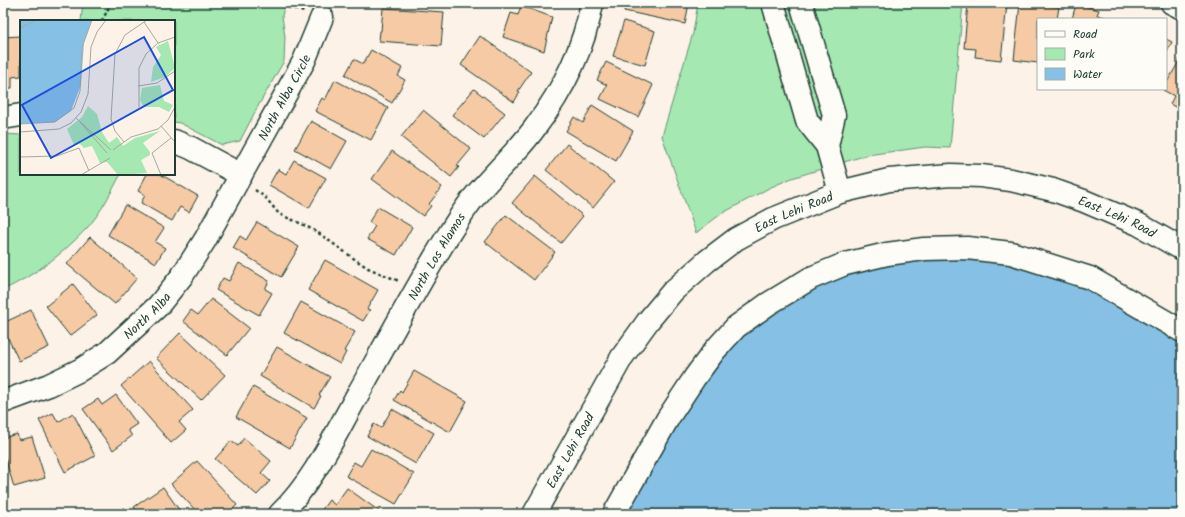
<svg xmlns="http://www.w3.org/2000/svg" width="1185" height="517" viewBox="0 0 1185 517" font-family="Kalam,sans-serif">
<rect width="100%" height="100%" fill="#fcf2e7"/>
<filter id="ink" filterUnits="userSpaceOnUse"><feTurbulence type="fractalNoise" baseFrequency=".025" numOctaves="2"/><feDisplacementMap in="SourceGraphic" scale="8" xChannelSelector="R" yChannelSelector="G"/><feConvolveMatrix kernelMatrix="1 2 1 2 8 2 1 2 1" color-interpolation-filters="sRGB"/></filter>
<g filter="url(#ink)">
<!-- green -->
<g fill="#a5e8b2" stroke="#629273">
<path d="M83 3H285L282 16 285 37 284 61 257 108 240 141 222 145 180 123 174 122V21H81Z"/>
<path d="M698 3H963L950 148 925 147 867 155 792 178 769 188 721 214 696 233 662 136 693 33Z"/>
<path d="M3 134 21 135V174H121C111 192 101 213 87 228 63 254 35 275 3 290Z"/>
</g>
<!-- water -->
<path fill="#87c0e5" stroke="#5d8c9e" d="M1011 253 1182 331V514H614L715 350 845 264Z"/>
<!-- building -->
<g fill="#f6caa5" stroke="#1f3d34">
<path d="M626 3H689L685 24 624 11Z"/>
<path d="M968 3 1007 4 1001 60 975 57 976 49 964 48Z"/>
<path d="M1020 3H1039V5L1059 7 1057 19H1038V63L1014 60Z"/>
<path d="M1076 4 1099 10 1097 15 1112 19H1072Z"/>
<path d="M521 6 552 17 544 51 503 37 511 13 518 15Z"/>
<path d="M383 8 444 12 441 46 379 41 380 31H381Z"/>
<path d="M624 21 655 31 645 65 613 56Z"/>
<path d="M21 36V76L12 77V88L3 89V37Z"/>
<path d="M480 36 531 72 518 91 520 92 514 102 461 65Z"/>
<path d="M1166 39 1172 42 1166 54Z"/>
<path d="M371 50 402 68 398 76 405 80 392 103 345 75 354 59 363 64Z"/>
<path d="M1182 56V111L1170 104 1174 96 1163 90 1166 89V84Z"/>
<path d="M606 62 653 85 638 117 600 99 607 85 597 80Z"/>
<path d="M335 80 388 108 371 140 315 111 322 98 325 100Z"/>
<path d="M474 89 505 113 484 139 452 115Z"/>
<path d="M592 105 633 131 616 161 566 131 574 117 583 123Z"/>
<path d="M423 110 471 149 457 166 459 167 451 177 401 137Z"/>
<path d="M311 121 347 141 331 169 295 149Z"/>
<path d="M567 144 614 182 593 208 546 170Z"/>
<path d="M392 151 442 187 429 204 431 206 423 216 372 179Z"/>
<path d="M294 160 326 178 309 208 269 185 278 169 286 174Z"/>
<path d="M147 174H160L198 196 189 212 180 207 172 221 141 203 145 195 138 191Z"/>
<path d="M535 176 583 216 561 243 512 203Z"/>
<path d="M125 205 164 228 155 242 165 248 156 263 108 235Z"/>
<path d="M378 207 412 227 396 255 367 239 375 226 369 222Z"/>
<path d="M506 215 555 252 534 280 485 242Z"/>
<path d="M257 222 299 247 281 277 233 248 240 236 246 240Z"/>
<path d="M90 237 137 278 115 304 67 264Z"/>
<path d="M325 260 378 290 367 309 370 310 363 321 308 290Z"/>
<path d="M239 263 269 281 265 289 272 293 259 315 216 290 223 278 229 281Z"/>
<path d="M73 284 97 315 70 336 46 306Z"/>
<path d="M211 299 249 328 227 355 183 321 191 310 198 315Z"/>
<path d="M301 302 355 332 344 351 346 352 340 364 284 333Z"/>
<path d="M31 310 49 347 19 361 3 328V323Z"/>
<path d="M180 333 225 375 201 400 156 358Z"/>
<path d="M277 347 330 377 319 395 321 396 314 408 260 376Z"/>
<path d="M149 361 193 410 179 422 186 430 171 443 121 386Z"/>
<path d="M414 371 467 401 450 432 394 400 400 390 402 392Z"/>
<path d="M253 387 307 418 290 448 236 417Z"/>
<path d="M116 395 137 424 128 430 132 436 113 450 83 409 98 399 102 405Z"/>
<path d="M392 409 434 433 416 464 367 436 374 424 381 428Z"/>
<path d="M53 413 58 422 73 413 95 456 65 472 39 420Z"/>
<path d="M17 434 19 440 32 437 45 478 14 487 3 451V438Z"/>
<path d="M244 438 271 461 261 473 270 481 257 495 215 459 231 441 238 446Z"/>
<path d="M371 449 414 474 396 504 346 476 354 462 361 466Z"/>
<path d="M197 461 237 505 228 514H199L171 484Z"/>
<path d="M163 487 182 514H139L134 507Z"/>
<path d="M347 488 383 514H325L321 511 329 500 335 505Z"/>
<path d="M125 508 127 514H108Z"/>
</g>
<g fill="none" stroke-linecap="round" stroke-linejoin="round">
<!-- minor casing -->
<g stroke="#1f3d34" stroke-width="25">
<g id="minor">
<path d="M773 3 807 121 827 146 840 192"/>
<path d="M801 3 834 115 827 146"/>
<path d="M1172 3 1182 8"/>
<path d="M3 118 21 115"/>
<path d="M174 141 191 148 241 175"/>
<path id="s1" d="M3 402 49 385 80 370 107 353 158 306 182 276 205 240 304 61 322 17"/>
<path id="s2" d="M280 514C312 483 332 441 353 403 383 349 412 295 444 242 454 226 464 209 476 195 495 172 517 152 534 129 562 92 584 48 592 3"/>
<path id="s3" d="M534 514 622 357 648 321 673 291 707 261 736 239 773 219 840 192 889 180 951 175 981 176 1011 180 1053 190 1084 201 1138 224 1182 249"/>
<path d="M614 514 668 418 695 377 715 350 736 327 768 304 811 278 845 264 887 254 924 249 967 248 1011 253 1090 278 1182 331"/>
</g>
</g>
<!-- path -->
<g stroke="#1f3d34" stroke-width="2.5" stroke-dasharray="3 3" stroke-linecap="butt">
<path d="M278 3 284 6 304 12"/>
<path d="M102 21 111 3"/>
<path d="M255 190 265 197 279 214 302 224 317 232 356 260 368 268 399 281"/>
</g>
<!-- minor -->
<use href="#minor" stroke="#fdfcf7" stroke-width="22"/>
</g>
</g>
<g text-anchor="middle" stroke-width="4" stroke-linejoin="round" paint-order="stroke">
<!-- street labels -->
<g font-size="13" fill="#1f3d34" stroke="#fdfcf7">
<text dy="5" stroke="none"><textPath href="#s1" startOffset="429">North Alba Circle</textPath></text>
<text dy="5" stroke="none"><textPath href="#s3" startOffset="409">East Lehi Road</textPath></text>
<text dy="5" stroke="none"><textPath href="#s3" startOffset="745">East Lehi Road</textPath></text>
<text dy="5" stroke="none"><textPath href="#s2" startOffset="302">North Los Alamos</textPath></text>
<text dy="5" stroke="none"><textPath href="#s1" startOffset="170">North Alba</textPath></text>
<text dy="5" stroke="none"><textPath href="#s3" startOffset="73">East Lehi Road</textPath></text>
</g>
</g>
<!-- overview -->
<g transform="translate(20 20)">
<rect width="155" height="155" fill="#fcf2e7"/>
<path d="M148 21 155 48 145 57 131 62 133 47 141 35 136 27ZM140 65 144 81 153 85 149 92 139 87H124L120 80 122 68ZM68 86 77 94 82 112 89 123 97 117 103 126 115 118 140 111 123 123 130 132V135L121 140 127 153 98 155 87 142 80 143 72 126 64 128 60 124 54 125 47 109 62 97Z" fill="#a5e8b2"/>
<path d="M0 0H72L64 23 61 65 51 91 35 102 0 104Z" fill="#87c0e5"/>
<path fill="none" stroke="#a4aa9f" stroke-width="1" d="M0 8 16 0M138 23 155 17M118 66 137 63 155 51M119 87V48L126 34 138 23 124 2M56 98 91 130M60 102 87 133M0 104 35 102 54 88 60 71 62 27 72 0M141 106 155 122M0 112 39 109 51 103 61 92 68 74 71 27 77 12 86 0M104 122 95 111 91 99 95 34 105 15 127 0M93 130 111 117 138 109 148 100 155 87M0 137 37 136 59 128 69 151M61 155 90 138M141 155 132 133 151 118"/>
<path fill="#1d4ed8" fill-opacity="0.15" stroke="#1d4ed8" stroke-width="2" d="M124 17 153 70 31 138 2 85Z"/>
<rect width="155" height="155" fill="none" stroke="#1f3d34" stroke-width="2"/>
</g>
<!-- margin -->
<rect width="1185" height="517" fill="none" stroke="#fdfcf7" stroke-width="16"/>
<rect x="8" y="8" width="1169" height="501" fill="none" stroke="#1f3d34" stroke-width="1.5" filter="url(#ink)"/>
<!-- legend -->
<rect x="1037" y="18" width="130" height="72" fill="#fdfcf7" stroke="#a4b0a9"/>
<rect x="1045" y="31" width="20" height="6" fill="#fdfcf7" stroke="#a4b0a9"/>
<text x="1073" y="38" font-size="12" fill="#1f3d34">Road</text>
<rect x="1045" y="48" width="20" height="12" fill="#a5e8b2" stroke="#a4b0a9"/>
<text x="1073" y="58" font-size="12" fill="#1f3d34">Park</text>
<rect x="1045" y="68" width="20" height="12" fill="#87c0e5" stroke="#a4b0a9"/>
<text x="1073" y="78" font-size="12" fill="#1f3d34">Water</text>
</svg>
